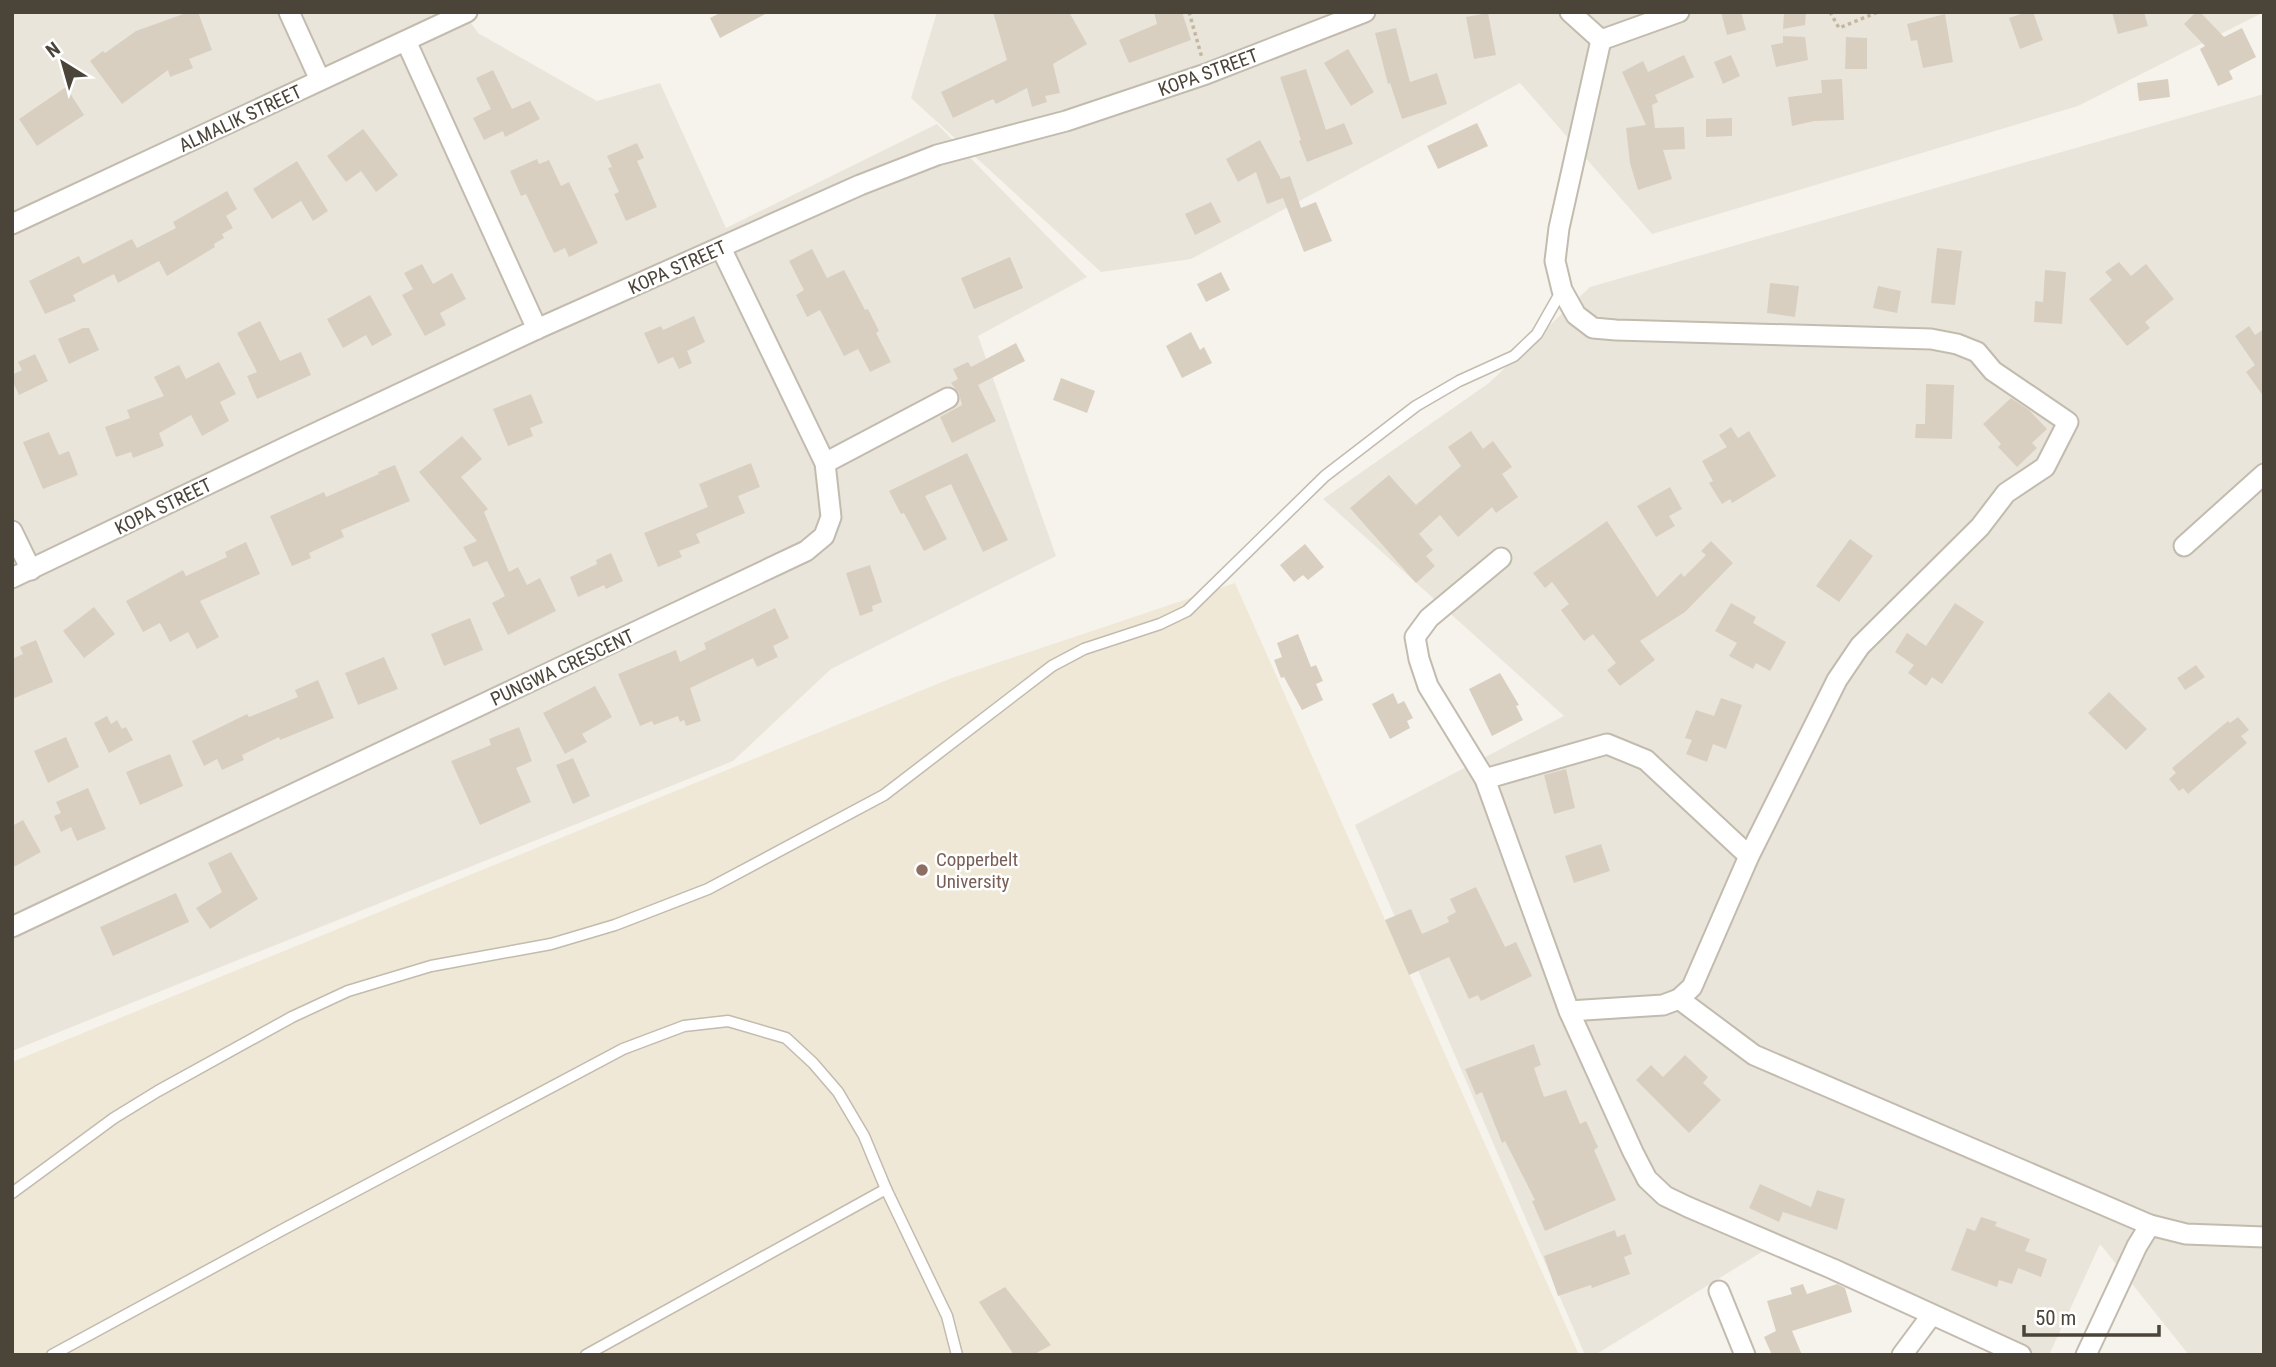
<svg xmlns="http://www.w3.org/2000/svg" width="2276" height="1367" viewBox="0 0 2276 1367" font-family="'Roboto Condensed',sans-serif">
<rect width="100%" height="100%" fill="#f6f3ec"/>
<!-- residential -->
<g fill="#eae5da">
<path d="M12 12H463L478 33 597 101 660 83 726 228 937 124 1087 277 978 336 1056 556 831 669 733 761 12 1051Z"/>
<path d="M937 12H2264L2078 106 1652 234 1520 83 1191 259 1101 272 911 98Z"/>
<path d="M2264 94V1355H2189L2100 1244 2049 1355H2028L1778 1242 1595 1355H1585L1355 825 1564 716 1323 499 1489 383 1590 287Z"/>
</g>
<!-- education -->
<path fill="#efe8d6" d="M1235 583 1579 1355H12V1062L952 678Z"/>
<!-- building -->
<g fill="#d8cfc1">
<path d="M189 12H198L212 50 189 59 193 68 170 77 168 70 122 104 90 61 103 51 105 53 136 31Z"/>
<path d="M722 12H769L720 38 710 18Z"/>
<path d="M993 12H1069L1087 44 1053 64 1060 93 1045 96 1047 102 1032 107 1027 88 996 104 993 99 953 118 941 92 1007 60Z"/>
<path d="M1154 12H1182L1191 40 1129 63 1119 40 1157 24Z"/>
<path d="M1721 12H1741L1746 30 1727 35Z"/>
<path d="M1784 12H1806L1805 25 1783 29Z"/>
<path d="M2027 12H2033L2043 40 2020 49 2009 18Z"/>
<path d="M2112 12H2144L2148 26 2118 34Z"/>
<path d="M2196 12H2200L2224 37 2242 28 2256 57 2229 71 2233 79 2218 86 2200 49 2205 46 2184 24Z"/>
<path d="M1488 13 1496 55 1474 59 1466 17Z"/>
<path d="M1945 14 1953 62 1923 68 1917 40 1911 41 1907 24Z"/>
<path d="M1396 28 1410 82 1437 73 1447 104 1402 119 1390 83 1388 84 1375 33Z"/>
<path d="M1783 36 1805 37 1808 60 1776 67 1771 45 1783 43Z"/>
<path d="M1846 37 1867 38V69H1845Z"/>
<path d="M1348 49 1374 92 1351 106 1324 63Z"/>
<path d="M1684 55 1694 77 1655 95 1658 102 1652 105 1655 128 1684 127 1685 149 1663 150 1672 179 1638 190 1630 163 1626 128 1646 125 1622 72 1643 61 1648 72Z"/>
<path d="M1731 55 1740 76 1723 84 1714 62Z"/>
<path d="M1306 69 1326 130 1344 123 1353 144 1307 162 1299 141 1301 140 1280 77Z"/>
<path d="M493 70 512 109 530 101 540 119 505 137 503 131 484 140 473 118 491 109 476 78Z"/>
<path d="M1842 79 1844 120 1814 121 1792 126 1788 97 1822 93 1821 80Z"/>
<path d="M2168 79 2170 97 2139 101 2137 83Z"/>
<path d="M66 87 84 115 37 146 19 119Z"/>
<path d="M1732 118V136L1706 137V119Z"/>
<path d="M1477 123 1488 146 1438 169 1427 146Z"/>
<path d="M363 129 398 175 376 192 361 171 346 182 327 156Z"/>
<path d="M1260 140 1281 179 1290 176 1301 208 1316 202 1332 241 1304 252 1283 198 1267 204 1256 172 1238 182 1226 159Z"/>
<path d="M637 143 644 158 637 161 657 207 626 221 614 194 619 192 608 168 612 167 607 156Z"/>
<path d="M537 159 539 164 549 160 561 186 569 182 598 243 569 257 565 248 554 253 526 194 521 196 510 171Z"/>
<path d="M297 161 328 211 313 221 301 201 272 219 253 189Z"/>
<path d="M227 191 237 209 226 216 233 228 222 234 224 238 214 244 215 247 167 276 159 261 118 283 114 274 73 295 76 301 45 314 29 281 79 256 83 264 132 239 137 248 176 228 173 222Z"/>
<path d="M1211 202 1221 222 1195 235 1185 214Z"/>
<path d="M1937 248 1962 251 1955 305 1931 303Z"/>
<path d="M812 249 827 278 844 270 865 310 868 309 879 331 876 333 891 362 870 372 858 349 844 356 820 310 807 317 796 295 804 290 789 261Z"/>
<path d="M1010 257 1023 288 974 309 961 278Z"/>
<path d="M2119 262 2131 276 2146 264 2174 299 2145 322 2150 328 2127 346 2089 299 2112 280 2105 272Z"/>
<path d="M422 264 433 284 452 273 466 299 440 313 446 325 425 336 402 295 413 289 404 273Z"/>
<path d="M2045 270 2066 272 2062 324 2034 322 2035 301 2043 302Z"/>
<path d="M1221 272 1230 290 1206 302 1197 284Z"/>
<path d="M1770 283 1799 286 1795 317 1767 313Z"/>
<path d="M1878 286 1901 291 1897 313 1873 308Z"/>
<path d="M370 295 392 335 372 346 366 335 343 348 327 319Z"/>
<path d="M694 316 705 342 687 351 692 363 679 369 673 357 658 364 644 333 661 326 663 330Z"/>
<path d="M260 321 280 361 301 352 311 375 257 399 247 376 257 372 237 333Z"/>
<path d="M2249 326 2255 335 2264 329V397L2246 372 2255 365 2235 336Z"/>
<path d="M83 328H89L99 350 69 364 58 339Z"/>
<path d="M1191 332 1200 350 1204 347 1212 363 1182 378 1166 346Z"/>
<path d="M1016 343 1025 361 978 385 996 421 952 443 940 417 962 405 959 393 951 383 958 379 953 369 968 362 971 367Z"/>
<path d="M35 354 48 381 19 395 12 380V375L22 370 18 362Z"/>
<path d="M219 362 236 394 220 402 229 421 202 436 191 415 159 433 164 446 133 458 131 452 116 457 105 427 130 418 127 410 164 396 154 377 179 365 186 379Z"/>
<path d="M1061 378 1095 391 1087 413 1053 400Z"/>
<path d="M1926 384 1954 385 1952 439 1915 438 1916 424H1925Z"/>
<path d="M531 394 543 423 530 428 533 436 508 446 493 409Z"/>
<path d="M2011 398 2029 410 2047 429 2032 443 2037 448 2017 467 1998 447 2001 444 1983 424Z"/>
<path d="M1731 427 1738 438 1749 431 1776 476 1732 503 1730 499 1722 504 1709 483 1713 481 1702 461 1727 447 1719 435Z"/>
<path d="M1471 431 1483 449 1493 441 1512 467 1502 474 1518 497 1496 513 1492 507 1458 537 1440 515 1419 534 1433 550 1426 556 1435 566 1416 583 1350 508 1389 475 1416 505 1461 466 1448 447Z"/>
<path d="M49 432 59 455 69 451 78 475 43 489 23 442Z"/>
<path d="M462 436 482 459 461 477 488 509 484 512 509 572 518 567 527 585 540 578 556 611 508 635 492 603 505 596 487 561 473 567 463 547 477 541 419 472Z"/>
<path d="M967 453 1008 540 983 552 951 484 925 496 947 539 924 551 904 513 901 514 889 491Z"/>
<path d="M751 463 760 487 738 496 745 513 696 534 700 543 679 551 682 557 658 567 644 533 708 507 699 484Z"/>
<path d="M395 465 410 501 341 530 344 537 309 553 311 558 292 566 270 516 324 492 326 497 379 474 378 472Z"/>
<path d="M1670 487 1682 509 1669 516 1675 526 1656 537 1637 506Z"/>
<path d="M1607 521 1657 597 1681 573 1684 577 1706 555 1701 551 1711 541 1733 563 1685 612 1640 641 1655 660 1620 686 1607 670 1616 663 1593 634 1584 641 1561 610 1569 604 1552 582 1545 588 1533 573Z"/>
<path d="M1850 539 1873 556 1839 602 1816 586Z"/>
<path d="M246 542 260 574 200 601 219 637 197 649 188 632 170 642 160 623 143 632 126 601 183 570 186 576 227 557 225 552Z"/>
<path d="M1305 544 1324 567 1308 580 1303 575 1294 582 1280 565Z"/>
<path d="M611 553 623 581 606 589 604 585 578 597 570 577 597 564 596 560Z"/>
<path d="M870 565 882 602 872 606 873 611 860 616 846 573Z"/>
<path d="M1731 603 1756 617 1753 623 1786 642 1770 671 1756 663 1753 669 1729 656 1737 643 1715 631Z"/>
<path d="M1955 603 1984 622 1942 684 1932 677 1926 686 1908 673 1914 665 1895 652 1907 633 1926 646Z"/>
<path d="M94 607 115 634 84 658 63 631Z"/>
<path d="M775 608 789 638 773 646 778 657 757 667 753 658 690 688 701 721 686 726 684 720 680 722 678 716 654 725 652 721 640 726 618 674 676 650 680 662 706 649 704 643Z"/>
<path d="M470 618 483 650 444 666 431 634Z"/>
<path d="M1298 634 1311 667 1316 665 1323 681 1316 684 1323 700 1302 710 1284 677 1281 678 1274 660 1282 657 1277 643Z"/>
<path d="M36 640 53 682 12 699V659L23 654 20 647Z"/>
<path d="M384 657 398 689 358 705 345 673Z"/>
<path d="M2196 665 2205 677 2185 690 2177 678Z"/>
<path d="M1500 673 1519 705 1516 706 1523 720 1492 736 1469 689Z"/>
<path d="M318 680 334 718 280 740 279 737 242 755 244 760 222 770 217 759 204 766 192 741 247 714 249 717 298 697 295 690Z"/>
<path d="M595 686 612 717 582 734 587 742 565 754 543 713Z"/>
<path d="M2109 692 2147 729 2126 750 2088 713Z"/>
<path d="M1393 693 1398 704 1404 701 1413 718 1407 721 1410 728 1390 739 1372 704Z"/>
<path d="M1721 698 1742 705 1726 749 1713 744 1707 762 1686 754 1692 740 1685 738 1696 710 1714 716Z"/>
<path d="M107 716 111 724 117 720 122 729 126 727 133 740 109 753 94 723Z"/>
<path d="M2238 717 2249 730 2241 736 2247 743 2188 794 2183 788 2179 791 2169 779 2176 773 2172 768 2228 721 2230 723Z"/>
<path d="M519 727 532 761 516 768 531 802 480 825 451 761 491 745 489 739Z"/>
<path d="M66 737 79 767 48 783 34 751Z"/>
<path d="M170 754 183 786 140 805 126 772Z"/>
<path d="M573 758 590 796 573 804 556 765Z"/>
<path d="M1566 769 1575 808 1554 814 1544 775Z"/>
<path d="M88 788 106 829 77 841 71 827 61 832 54 816 61 813 56 802Z"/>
<path d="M23 820 41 852 12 868V826Z"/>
<path d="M1601 844 1610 871 1574 883 1565 856Z"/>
<path d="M231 852 258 899 210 929 196 908 222 892 208 863Z"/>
<path d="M1476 887 1505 947 1516 942 1532 976 1481 1001 1478 995 1469 999 1449 957 1409 975 1385 920 1411 909 1422 934 1449 922 1447 917 1456 912 1450 899Z"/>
<path d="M176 893 189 922 113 956 100 927Z"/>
<path d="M1534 1044 1541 1065 1534 1068 1544 1097 1566 1090 1580 1124 1586 1121 1598 1147 1594 1150 1616 1200 1545 1231 1532 1201 1535 1200 1505 1141 1502 1143 1482 1092 1476 1095 1465 1069Z"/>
<path d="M1685 1055 1708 1077 1703 1083 1721 1100 1689 1133 1636 1080 1651 1065 1663 1077Z"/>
<path d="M1760 1184 1811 1207 1817 1190 1845 1199 1837 1230 1783 1212 1779 1222 1749 1208Z"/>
<path d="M1981 1217 1997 1222 1995 1226 2030 1239 2025 1251 2047 1259 2041 1277 2018 1268 2012 1284 1999 1280 1997 1287 1951 1270 1967 1228 1975 1231Z"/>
<path d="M1615 1230 1617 1237 1625 1234 1632 1254 1624 1257 1630 1274 1592 1288 1591 1285 1558 1296 1544 1256Z"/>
<path d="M1803 1284 1807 1294 1837 1284 1845 1288 1852 1312 1792 1331 1802 1355H1772L1764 1337 1776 1331 1767 1301 1792 1294 1790 1288Z"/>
<path d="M1005 1287 1051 1345 1033 1355H1014L979 1302Z"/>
</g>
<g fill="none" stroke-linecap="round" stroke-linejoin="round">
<!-- service casing -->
<g stroke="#c2bbae" stroke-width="13">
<g id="service">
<path d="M12 1193 114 1118 158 1091 292 1017 348 991 431 966 551 944 615 925 708 889 884 795 1052 666 1084 649 1160 624 1187 611 1325 476 1416 406 1459 381 1514 356 1537 334 1562 290"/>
<path d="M52 1355 282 1230 623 1049 684 1026 728 1021 786 1038 813 1063 838 1092 864 1136 886 1189 947 1316 957 1355"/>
<path d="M586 1355 886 1189"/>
</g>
</g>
<!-- minor casing -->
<g stroke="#c2bbae" stroke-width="23">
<g id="minor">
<path d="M289 12 320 80"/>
<path d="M1570 12 1601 40"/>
<path d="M1601 40 1679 12"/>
<path d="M406 41 537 329"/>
<path d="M12 224 467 12"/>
<path d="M825 463 948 398"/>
<path d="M12 531 31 570"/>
<path d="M2184 546 2264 474"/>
<path d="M1501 558 1429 618 1415 637 1419 659 1428 686 1485 779 1569 1011 1633 1152 1647 1179 1665 1196 1688 1207 1833 1269 2021 1355"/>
<path d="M12 578 292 444 537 329 860 185 937 155 1066 121 1206 74 1365 12"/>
<path d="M1485 779 1607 744 1646 760 1749 856"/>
<path d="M12 927 806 551 824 536 831 517 825 463 721 248"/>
<path d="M1679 999 1754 1055 2150 1225"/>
<path d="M1569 1011 1663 1005 1679 999 1692 987 1749 856 1837 680 1860 646 1980 527 2006 493 2045 467 2068 422 1993 371 1977 352 1957 344 1931 339 1616 330 1593 328 1576 315 1562 290 1555 261 1559 228 1601 40"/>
<path d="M1719 1291 1745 1355"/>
<path d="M1902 1355 1931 1316"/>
<path d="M2086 1355 2137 1246 2150 1225 2186 1234 2264 1237"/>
</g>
</g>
<!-- path -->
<g stroke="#c4b79f" stroke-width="3.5" stroke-dasharray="3.5 3.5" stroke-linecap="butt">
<path d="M1189 12 1202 58"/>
<path d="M1830 12 1839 28 1878 12"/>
</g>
<!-- service -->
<use href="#service" stroke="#fff" stroke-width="10"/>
<!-- minor -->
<use href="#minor" stroke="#fff" stroke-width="19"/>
</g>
<!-- markers -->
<circle fill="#8d6e63" stroke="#fff" stroke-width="2.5" cx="922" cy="870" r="7"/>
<g text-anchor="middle" stroke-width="5" stroke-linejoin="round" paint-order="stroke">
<!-- street labels -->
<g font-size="19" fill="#4b4439" stroke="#fff">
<text transform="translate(1208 72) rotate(-20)" y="7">KOPA STREET</text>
<text transform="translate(240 118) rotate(-25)" y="7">ALMALIK STREET</text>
<text transform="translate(677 267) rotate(-24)" y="7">KOPA STREET</text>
<text transform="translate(163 506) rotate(-26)" y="7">KOPA STREET</text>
<text transform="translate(562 667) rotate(-25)" y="7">PUNGWA CRESCENT</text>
</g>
<!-- education labels -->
<g font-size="19" fill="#785e54" stroke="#fff" text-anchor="start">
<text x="936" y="866">Copperbelt<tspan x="936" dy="22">University</tspan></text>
</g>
</g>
<!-- border -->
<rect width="2276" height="1367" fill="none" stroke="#4b4439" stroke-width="28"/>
<!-- north arrow -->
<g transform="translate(63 63) rotate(323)" stroke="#ffffff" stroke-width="5" paint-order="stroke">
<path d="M0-5L12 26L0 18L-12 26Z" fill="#4b4439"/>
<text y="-10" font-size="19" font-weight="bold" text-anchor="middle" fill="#4b4439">N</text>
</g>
<!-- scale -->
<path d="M2024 1325v10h135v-10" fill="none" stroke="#4b4439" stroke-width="3.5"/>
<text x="2035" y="1325" font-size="21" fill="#4b4439" stroke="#ffffff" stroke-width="5" paint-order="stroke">50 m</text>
</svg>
